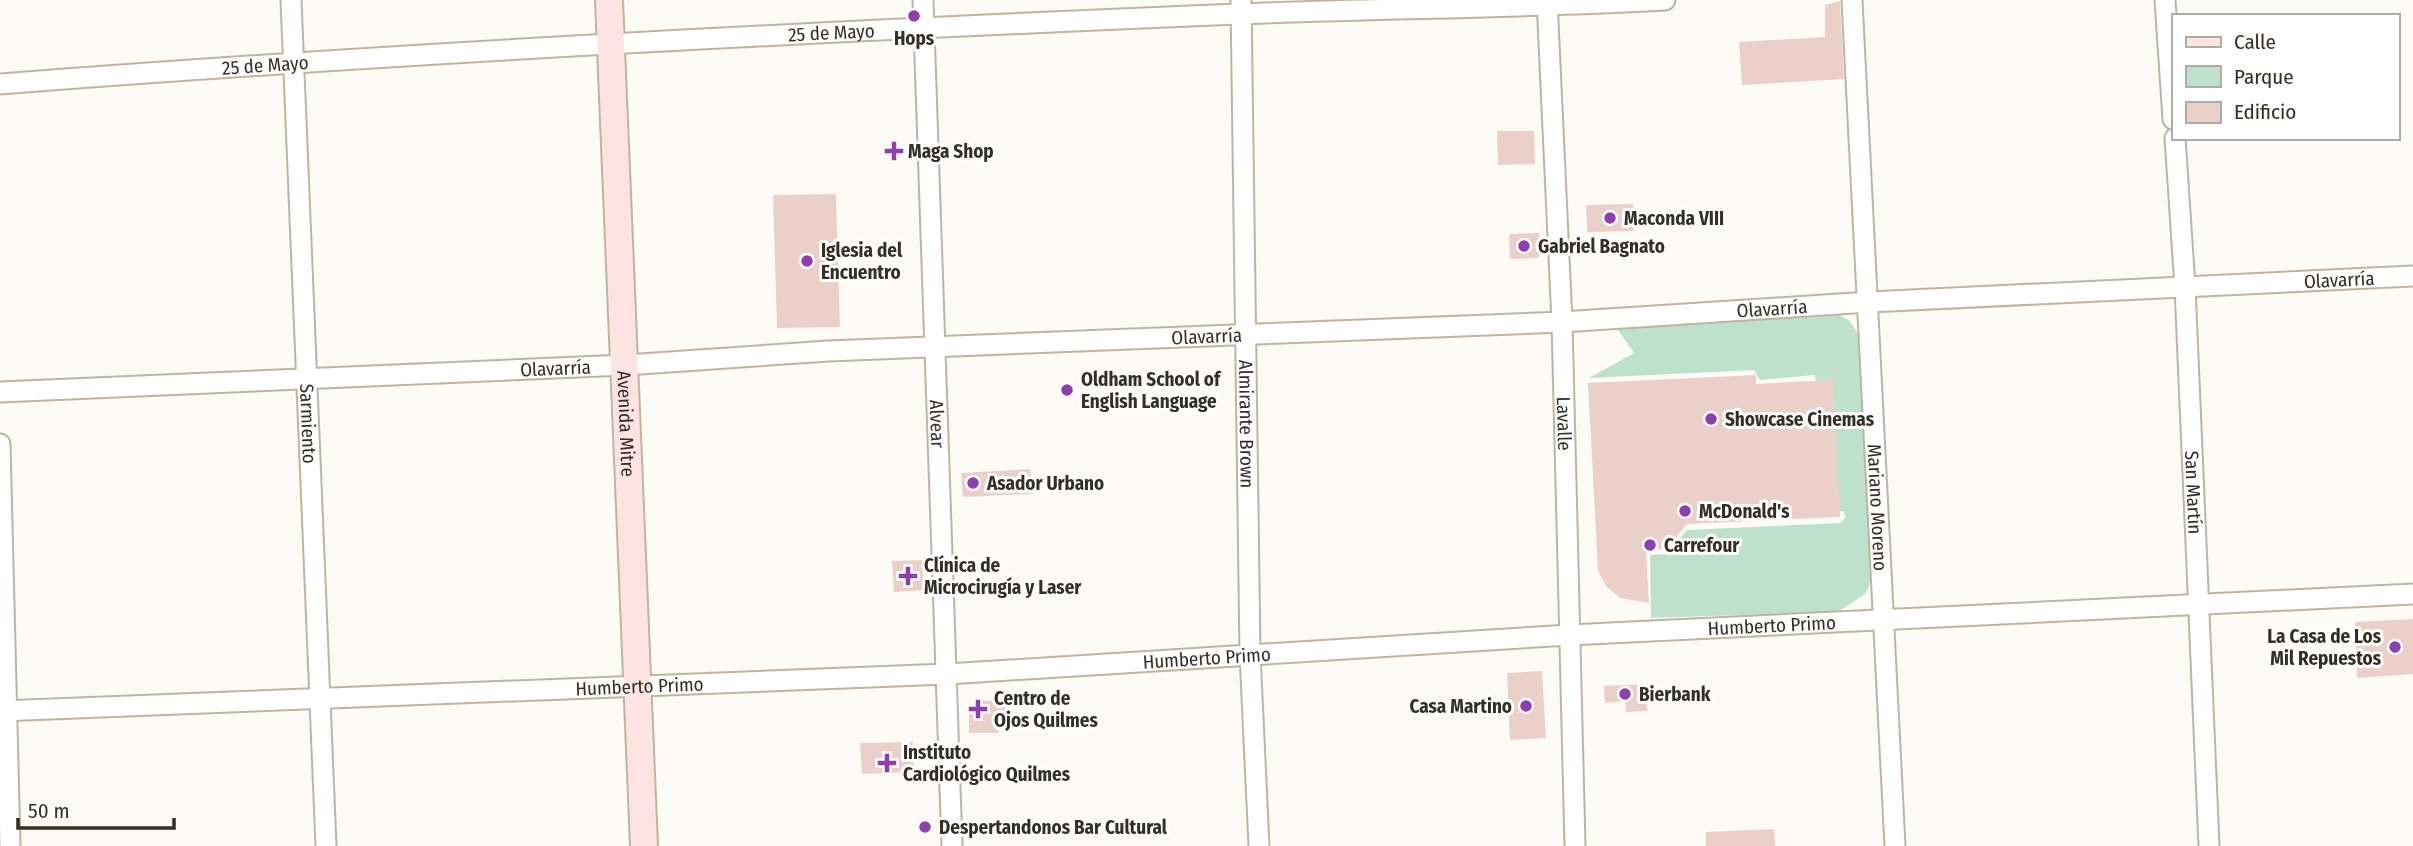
<svg xmlns="http://www.w3.org/2000/svg" width="2413" height="846" viewBox="0 0 2413 846" font-family="'Fira Sans Condensed',sans-serif">
<rect width="100%" height="100%" fill="#fdfbf6"/>
<!-- green -->
<path fill="#bee1cc" d="M1839 315 1849 320 1859 335 1871 581 1865 594 1838 612 1651 618 1650 555 1667 554 1687 530 1840 523 1846 517 1843 511 1824 513 1815 375 1760 380 1754 370 1589 378 1634 353 1616 327Z"/>
<!-- building -->
<g fill="#ebcfc9">
<path d="M1840 1 1844 79 1742 85 1739 42 1825 37V5Z"/>
<path d="M1497 131H1534L1535 164 1498 165Z"/>
<path d="M836 194 840 327 777 328 773 195Z"/>
<path d="M1633 204 1634 231 1587 232 1586 205Z"/>
<path d="M1539 233V258L1510 259 1509 234Z"/>
<path d="M1756 375V384L1833 380 1840 517 1687 524 1667 549 1646 550 1649 603 1620 598 1606 586 1598 571 1588 383Z"/>
<path d="M1030 469 1032 494 963 497 961 473Z"/>
<path d="M922 560 924 590 894 592 892 561Z"/>
<path d="M2413 619V674L2357 678 2355 622Z"/>
<path d="M1542 671 1546 738 1510 740 1507 673Z"/>
<path d="M1646 684 1647 711 1626 712 1625 701 1605 703 1604 686Z"/>
<path d="M1008 700V721H998L999 733H969V714L978 701Z"/>
<path d="M913 742 914 772 862 774 860 743Z"/>
<path d="M1774 829 1775 846H1706V832Z"/>
</g>
<g fill="none" stroke-linecap="round" stroke-linejoin="round">
<!-- street casing -->
<g stroke="#c1b49e" stroke-width="23">
<g id="street">
<path id="s1" d="M291 0 326 846"/>
<path id="s2" d="M923 0 952 846"/>
<path id="s3" d="M1241 0 1250 654 1259 846"/>
<path id="s4" d="M1547 0 1562 322 1575 846"/>
<path id="s5" d="M1852 0 1895 846"/>
<path d="M2165 0 2173 119"/>
<path id="s6" d="M0 84C412 52 825 31 1238 14 1381 8 1523 8 1665 0"/>
<path id="s7" d="M2175 138 2185 287 2209 846"/>
<path id="s8" d="M0 392 626 365 828 351 1562 322 1869 302 2413 276"/>
<path d="M0 444 10 846"/>
<path id="s9" d="M0 711 947 674 1569 635 2413 594"/>
</g>
</g>
<!-- secondary casing -->
<g stroke="#c1b49e" stroke-width="30">
<g id="secondary">
<path id="s10" d="M609 0 644 846"/>
</g>
</g>
<!-- street -->
<use href="#street" stroke="#fff" stroke-width="19"/>
<!-- secondary -->
<use href="#secondary" stroke="#fde3e1" stroke-width="26"/>
</g>
<!-- markers -->
<g fill="#8d3fb0" stroke="#fff" stroke-width="2.5">
<circle cx="914" cy="16" r="7"/>
<path d="M890.5 140.5h7v7h7v7h-7v7h-7v-7h-7v-7h7z"/>
<circle cx="1610" cy="218" r="7"/>
<circle cx="1524" cy="246" r="7"/>
<circle cx="807" cy="261" r="7"/>
<circle cx="1067" cy="390" r="7"/>
<circle cx="1711" cy="419" r="7"/>
<circle cx="973" cy="483" r="7"/>
<circle cx="1685" cy="511" r="7"/>
<circle cx="1650" cy="545" r="7"/>
<path d="M904.5 565.5h7v7h7v7h-7v7h-7v-7h-7v-7h7z"/>
<circle cx="2395" cy="647" r="7"/>
<circle cx="1625" cy="694" r="7"/>
<circle cx="1526" cy="706" r="7"/>
<path d="M974.5 698.5h7v7h7v7h-7v7h-7v-7h-7v-7h7z"/>
<path d="M883.5 752.5h7v7h7v7h-7v7h-7v-7h-7v-7h7z"/>
<circle cx="925" cy="827" r="7"/>
</g>
<g text-anchor="middle" stroke-width="6" stroke-linejoin="round" paint-order="stroke">
<!-- street labels -->
<g font-size="19" fill="#342f26" stroke="#fff">
<text dy="7" stroke="none"><textPath href="#s6" startOffset="833">25 de Mayo</textPath></text>
<text dy="7" stroke="none"><textPath href="#s6" startOffset="266">25 de Mayo</textPath></text>
<text dy="7" stroke="none"><textPath href="#s8" startOffset="2342">Olavarría</textPath></text>
<text dy="7" stroke="none"><textPath href="#s8" startOffset="1774">Olavarría</textPath></text>
<text dy="7" stroke="none"><textPath href="#s8" startOffset="1208">Olavarría</textPath></text>
<text dy="7" stroke="none"><textPath href="#s8" startOffset="556">Olavarría</textPath></text>
<text dy="7" stroke="none"><textPath href="#s1" startOffset="424">Sarmiento</textPath></text>
<text dy="7" stroke="none"><textPath href="#s10" startOffset="424">Avenida Mitre</textPath></text>
<text dy="7" stroke="none"><textPath href="#s2" startOffset="424">Alvear</textPath></text>
<text dy="7" stroke="none"><textPath href="#s3" startOffset="424">Almirante Brown</textPath></text>
<text dy="7" stroke="none"><textPath href="#s4" startOffset="424">Lavalle</textPath></text>
<text dy="7" stroke="none"><textPath href="#s7" startOffset="355">San Martín</textPath></text>
<text dy="7" stroke="none"><textPath href="#s5" startOffset="508">Mariano Moreno</textPath></text>
<text dy="7" stroke="none"><textPath href="#s9" startOffset="1774">Humberto Primo</textPath></text>
<text dy="7" stroke="none"><textPath href="#s9" startOffset="1208">Humberto Primo</textPath></text>
<text dy="7" stroke="none"><textPath href="#s9" startOffset="640">Humberto Primo</textPath></text>
</g>
<!-- poi labels -->
<g font-size="19" font-weight="bold" fill="#342f26" stroke="#fff" text-anchor="start">
<text x="914" y="45" text-anchor="middle">Hops</text>
<text x="908" y="158">Maga Shop</text>
<text x="1624" y="225">Maconda VIII</text>
<text x="1538" y="253">Gabriel Bagnato</text>
<text x="821" y="257">Iglesia del<tspan x="821" dy="22">Encuentro</tspan></text>
<text x="1081" y="386">Oldham School of<tspan x="1081" dy="22">English Language</tspan></text>
<text x="1725" y="426">Showcase Cinemas</text>
<text x="987" y="490">Asador Urbano</text>
<text x="1699" y="518">McDonald's</text>
<text x="1664" y="552">Carrefour</text>
<text x="924" y="572">Clínica de<tspan x="924" dy="22">Microcirugía y Laser</tspan></text>
<text x="2381" y="643" text-anchor="end">La Casa de Los<tspan x="2381" dy="22">Mil Repuestos</tspan></text>
<text x="1639" y="701">Bierbank</text>
<text x="994" y="705">Centro de<tspan x="994" dy="22">Ojos Quilmes</tspan></text>
<text x="1512" y="713" text-anchor="end">Casa Martino</text>
<text x="903" y="759">Instituto<tspan x="903" dy="22">Cardiológico Quilmes</tspan></text>
<text x="939" y="834">Despertandonos Bar Cultural</text>
</g>
</g>
<!-- legend -->
<rect x="2172" y="14" width="228" height="126" fill="#ffffff" stroke="#aeaca8" stroke-width="2"/>
<rect x="2186" y="37" width="35" height="10" fill="#fde3e1" stroke="#aeaca8" stroke-width="2"/>
<text x="2234" y="49" font-size="21" fill="#342f26">Calle</text>
<rect x="2186" y="66" width="35" height="21" fill="#bee1cc" stroke="#aeaca8" stroke-width="2"/>
<text x="2234" y="84" font-size="21" fill="#342f26">Parque</text>
<rect x="2186" y="102" width="35" height="21" fill="#ebcfc9" stroke="#aeaca8" stroke-width="2"/>
<text x="2234" y="119" font-size="21" fill="#342f26">Edificio</text>
<!-- scale -->
<path d="M18 818v10h156v-10" fill="none" stroke="#342f26" stroke-width="3.5"/>
<text x="28" y="818" font-size="21" fill="#342f26" stroke="#ffffff" stroke-width="5" paint-order="stroke">50 m</text>
</svg>
